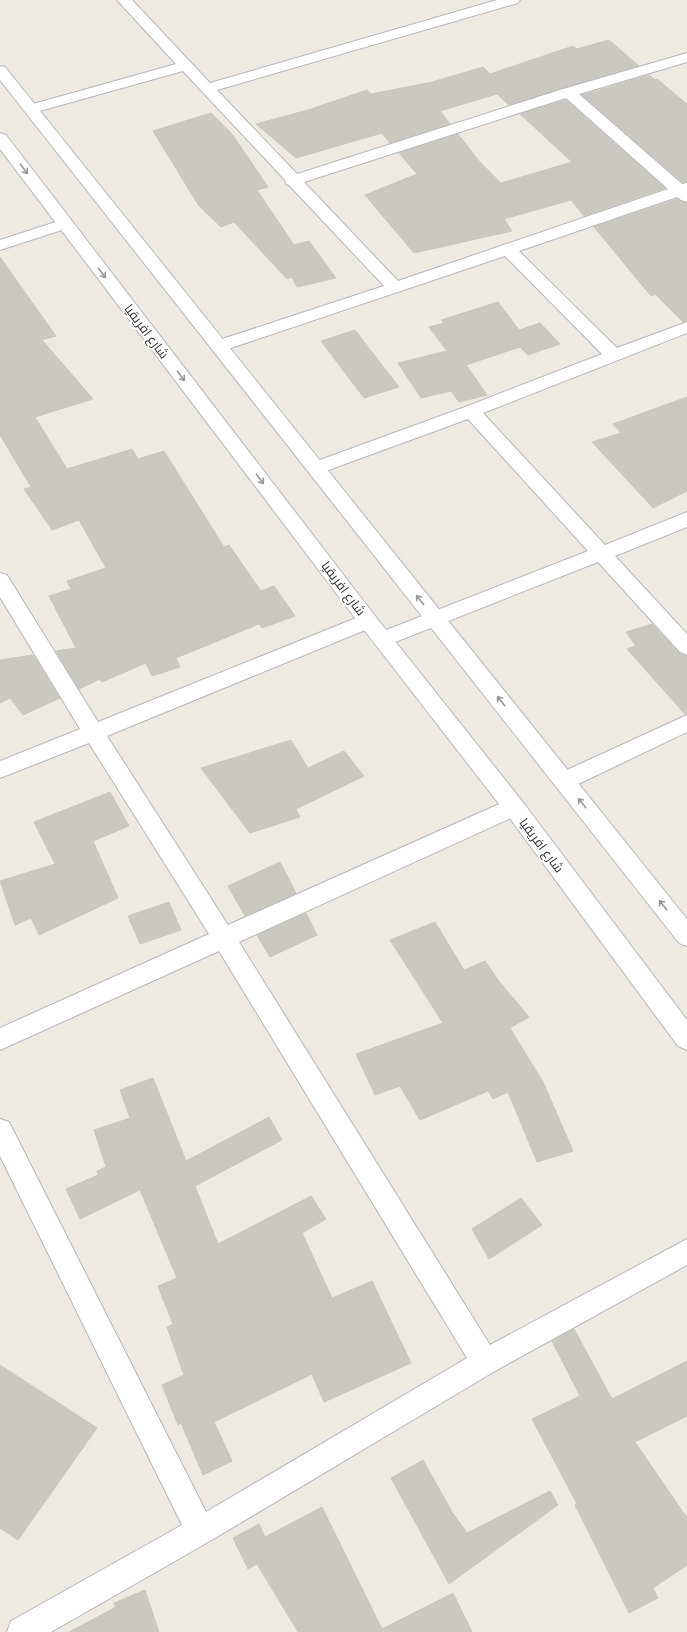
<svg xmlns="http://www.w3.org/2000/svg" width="687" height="1632" viewBox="0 0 687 1632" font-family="Karla,Cairo,sans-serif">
<rect width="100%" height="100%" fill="#eeeae2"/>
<!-- building -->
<g fill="#cac8c0" stroke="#cac7bb">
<path d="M609 40 639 66 509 105 497 94 440 111 450 124 390 143 382 133 296 158 256 124 308 110 367 90 371 94 432 82 483 67 490 74 573 46 577 49Z"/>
<path d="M649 75 655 80 657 79 687 104V182H682L582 95Z"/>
<path d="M566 100 665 188 584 216 571 200 504 219 512 231 414 253 365 195 417 174 399 153 458 134 479 161 501 183 572 162 520 114Z"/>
<path d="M211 113 232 134 268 187 257 190 294 245 309 241 336 278 297 287 292 277 287 279 234 222 221 227 199 206 153 131Z"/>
<path d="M677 199 687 203V321L683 322 659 298 656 294 651 296 594 227Z"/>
<path d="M0 257 56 336 42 340 93 399 35 417 67 469 132 449 138 459 164 451 224 547 229 545 261 591 274 586 295 616 262 628 259 624 176 658 180 667 152 676 146 663 102 682 100 679 79 689 56 651 76 648 49 596 71 589 67 581 106 568 79 520 52 530 24 489 31 487 0 435Z"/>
<path d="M498 302 519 330 540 323 560 344 528 355 520 347 466 365 487 395 459 402 451 391 421 398 398 363 447 351 429 327 444 323 441 320Z"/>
<path d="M355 330 399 387 364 398 321 341Z"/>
<path d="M687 397V491L653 508 592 442 621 433 613 424Z"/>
<path d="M652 624 679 653 687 656V714H685L627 649 636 646 626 632Z"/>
<path d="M33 655 60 698 23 715 10 698 0 703V660Z"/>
<path d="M291 740 308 768 344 751 364 776 296 809 300 817 250 833 201 768Z"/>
<path d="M110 792 129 826 93 841 118 898 39 935 31 918 15 925 0 881 55 864 34 822Z"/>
<path d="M280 862 296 893 245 916 228 886Z"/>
<path d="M169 902 181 930 140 944 128 916Z"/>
<path d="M306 913 317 935 270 957 257 935Z"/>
<path d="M435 922 464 970 485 961 498 980 529 1017 510 1028 543 1082 573 1151 537 1162 508 1092 493 1099 488 1091 420 1120 400 1086 375 1095 356 1054 443 1023 390 940Z"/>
<path d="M153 1078 186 1161 269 1117 282 1140 195 1186 218 1244 311 1196 326 1219 302 1233 332 1298 372 1281 411 1363 324 1402 312 1374 214 1422 232 1461 203 1475 181 1423 178 1425 162 1385 184 1375 167 1327 173 1324 158 1286 177 1278 140 1190 80 1219 66 1189 98 1175 97 1171 106 1167 94 1130 130 1118 120 1090Z"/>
<path d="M521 1198 542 1225 489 1259 472 1229Z"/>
<path d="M574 1329 612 1399 687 1361V1416L635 1442 687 1518V1565L653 1588 658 1598 629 1613 575 1505 577 1504 532 1419 580 1396 552 1341Z"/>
<path d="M0 1365 97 1428 18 1540 0 1528Z"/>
<path d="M423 1460 452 1512 467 1533 550 1491 558 1505 449 1584 391 1478Z"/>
<path d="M322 1507 382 1629 453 1593 472 1632H298L257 1564 248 1569 233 1538 259 1524 265 1537Z"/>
<path d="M145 1590 159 1632H69L116 1607 114 1603Z"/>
</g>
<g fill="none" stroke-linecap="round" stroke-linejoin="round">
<!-- minor casing -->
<g stroke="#b5b5c0" stroke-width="2">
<g id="minor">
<path d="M117 0H132L210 83 497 0H520L518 3 217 90 297 174 563 89 687 53V62L579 94 682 184 687 183V202L681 200 677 197 519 251 617 348 687 322V333L483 413 605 545 687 512V527L615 556 687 634V655L680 652 598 562 390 644 383 646 376 644 373 639 376 634 588 551 468 419 323 472 316 474 309 472 307 468 309 464 465 407 602 354 505 256 225 350 219 352 213 350 210 346 213 342 384 286 289 185 286 184 285 180 183 71 36 112 31 114 26 112 23 109 26 106 176 64ZM566 98 668 189 398 281 304 182Z"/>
<path d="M65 219 71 221 73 224 71 227 0 250V240Z"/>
<path d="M0 573 7 575 98 722 361 616 368 614 375 616 378 621 375 626 107 736 228 925 506 801 514 798 522 801 525 807 522 813 239 942 490 1345 687 1239V1265L495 1371 210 1541 51 1632H7L11 1621 182 1525 0 1156V1119L9 1122 206 1512 467 1358 219 951 0 1050V1028L209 934 89 743 0 778V761L80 729 0 597Z"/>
<path d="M687 715V732L572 787 564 790 556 787 553 781 556 775Z"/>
</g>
</g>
<!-- tertiary casing -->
<g stroke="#b5b5c0" stroke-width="2">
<g id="tertiary">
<path d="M0 66 5 67 687 919V946L679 943 0 80Z"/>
<path d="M0 133 6 135 375 616 522 801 687 1020V1050L678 1046 506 813 361 626 0 149Z"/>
</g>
</g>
<!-- minor -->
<use href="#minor" fill="#fff" fill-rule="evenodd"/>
<!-- tertiary -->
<use href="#tertiary" fill="#fff" fill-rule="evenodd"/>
</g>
<!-- one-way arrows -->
<defs><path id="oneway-shaft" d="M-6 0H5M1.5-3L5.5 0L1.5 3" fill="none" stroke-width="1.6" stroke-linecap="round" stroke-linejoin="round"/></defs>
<g stroke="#969696">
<use href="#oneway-shaft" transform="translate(24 169) rotate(53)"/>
<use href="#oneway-shaft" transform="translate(102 273) rotate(53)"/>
<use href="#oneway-shaft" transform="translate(181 376) rotate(53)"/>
<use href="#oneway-shaft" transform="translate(260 479) rotate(53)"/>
<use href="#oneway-shaft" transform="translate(420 600) rotate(-128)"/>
<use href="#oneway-shaft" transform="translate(501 701) rotate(-129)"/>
<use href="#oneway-shaft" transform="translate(582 803) rotate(-128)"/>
<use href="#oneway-shaft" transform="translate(663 905) rotate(-128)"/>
</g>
<g text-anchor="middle" stroke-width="4" stroke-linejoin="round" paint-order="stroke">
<!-- street labels -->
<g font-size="13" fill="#2e2e2e" stroke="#fff">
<text transform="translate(147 331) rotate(53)" y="5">شارع افريقيا</text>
<text transform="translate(344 588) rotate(53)" y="5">شارع افريقيا</text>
<text transform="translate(542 845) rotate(53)" y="5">شارع افريقيا</text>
</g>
</g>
</svg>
